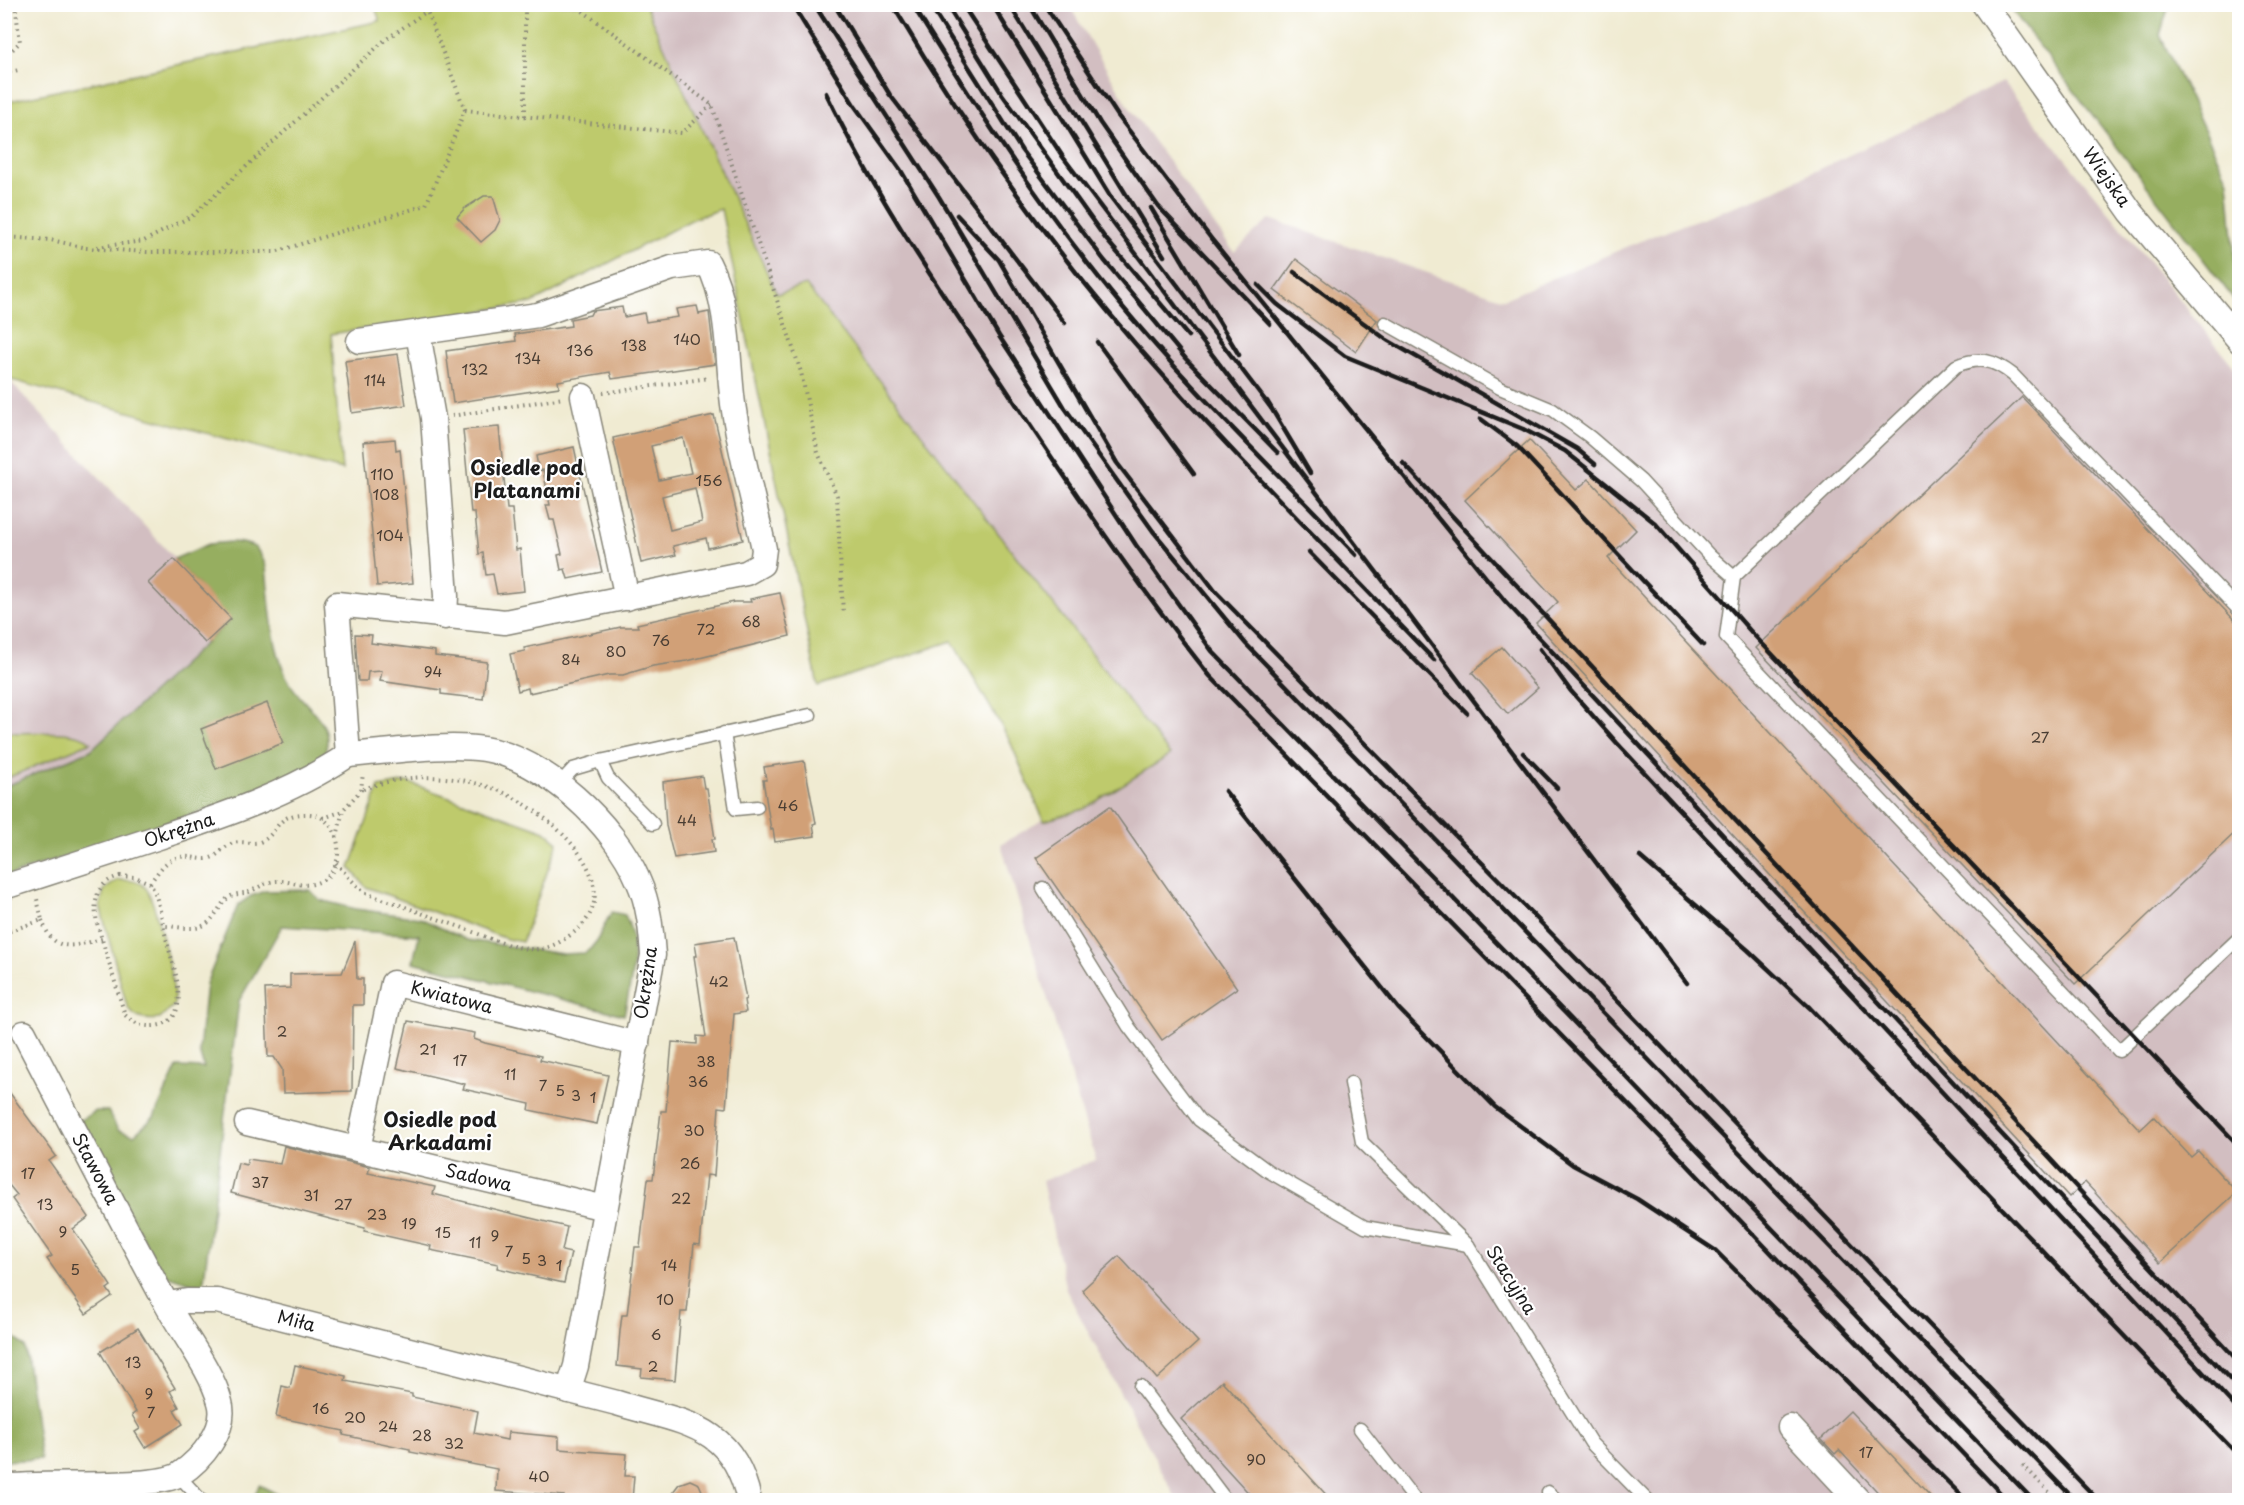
<svg xmlns="http://www.w3.org/2000/svg" width="2244" height="1505" viewBox="0 0 2244 1505" font-family="'Playpen Sans',sans-serif">
<rect width="100%" height="100%" fill="#fff"/>
<filter id="ink" filterUnits="userSpaceOnUse"><feTurbulence type="fractalNoise" baseFrequency=".0167" numOctaves="2"/><feDisplacementMap in="SourceGraphic" scale="12" xChannelSelector="R" yChannelSelector="G"/><feConvolveMatrix kernelMatrix="1 2 1 2 8 2 1 2 1" color-interpolation-filters="sRGB"/></filter>
<filter id="wash" filterUnits="userSpaceOnUse"><feTurbulence type="fractalNoise" baseFrequency=".008" numOctaves="4" result="noise"/><feDisplacementMap in="SourceGraphic" scale="24" xChannelSelector="R" yChannelSelector="G"/><feGaussianBlur stdDeviation="1.35" result="paint"/><feColorMatrix in="noise" values="0 0 0 0 0 0 0 0 0 0 0 0 0 0 0 0 0 1.4 0 .05"/><feComposite in="paint" operator="in"/></filter>
<g filter="url(#wash)">
<rect width="100%" height="100%" fill="#f0ebd2"/>
<!-- industrial -->
<g fill="#d2bec1">
<path d="M645 5H1069L1127 104 1234 252 1270 219 1504 299 1657 234 1763 196 2003 82 2239 373V1500H1177L1066 1290 1042 1181 1096 1160 1001 844 1156 755 778 294Z"/>
<path d="M8 379 231 619 91 750 5 787 4 382Z"/>
</g>
<!-- green -->
<g fill="#beca6c" stroke="#6d7344" stroke-width="1.5">
<path d="M374 5H645L777 294 806 285 1170 755 1084 809 1044 821 1009 739 952 641 818 686 721 209 695 218 532 303 331 334 342 470 8 379 5 382V102L380 21Z"/>
<path d="M5 732C28 735 74 727 91 742L5 779Z"/>
<path d="M407 782 545 831 558 842 522 942 507 939 366 887 350 868 379 787Z"/>
<path d="M118 880C128 880 138 880 145 887 155 897 177 992 174 1005L160 1019C144 1021 132 1019 126 1003L100 906 104 890Z"/>
</g>
<!-- forest -->
<g fill="#96ae60" stroke="#59653e" stroke-width="1.5">
<path d="M2008 5H2169L2160 35 2228 180 2239 306Z"/>
<path d="M231 542C253 544 258 544 266 567 270 604 271 642 286 676 301 710 343 720 321 762L236 800 5 877 4 787 91 750 230 620 174 559 209 544Z"/>
<path d="M310 890 320 900 356 909 420 918 467 940 563 954 585 953C600 943 601 927 612 912L625 915C641 947 631 981 624 1015L413 962 419 935 282 926 239 1001 203 1287 162 1274 80 1120 96 1111H108L118 1130 134 1135 154 1117 177 1067 204 1068 199 1051 206 984 238 905 251 896 265 891Z"/>
<path d="M4 1327 25 1347 41 1459 5 1461Z"/>
<path d="M259 1485 289 1500H253Z"/>
</g>
<g id="blocks">
<!-- building -->
<g fill="#d1a077" fill-rule="evenodd">
<path d="M484 196H493L500 220 495 230 481 242 457 217 465 208Z"/>
<path d="M1296 259 1377 320 1356 352 1274 290Z"/>
<path d="M697 306 699 314 709 312 715 364 612 379 610 372 558 381 559 387 453 403 446 351 516 341 515 334 571 326 570 319 590 315 592 311 622 307 624 317 644 313 646 322 678 317 676 309Z"/>
<path d="M398 354 406 405 352 413 345 361Z"/>
<path d="M2022 397 2240 626V828L2075 984 1756 648Z"/>
<path d="M714 415 743 540 708 548 706 538 673 546 676 555 641 563 613 438ZM683 438 691 473 659 480 651 446ZM695 488 702 522 670 530 662 496Z"/>
<path d="M499 427 507 509H512L516 550 520 549 524 591 497 594 493 574 486 575 483 553 479 554 475 513H471L463 430Z"/>
<path d="M395 439 396 450 400 449 413 583 377 586 363 442Z"/>
<path d="M1529 440 1576 490 1589 479 1636 530 1608 558 2140 1130 2154 1117 2191 1157 2198 1151 2237 1192 2160 1263 2085 1182 2069 1197 1536 623 1558 602 1465 500Z"/>
<path d="M574 447 602 572 568 579 565 569 561 570 558 555 562 554 554 520H550L546 505H550L543 470 539 471 536 456Z"/>
<path d="M174 559 231 619 205 643 148 583Z"/>
<path d="M780 593 790 636 687 661 653 666 623 675H609L529 693 528 688 518 691 510 654 525 651 524 648 621 627H638L637 624 734 602H751L750 599Z"/>
<path d="M355 634 372 635 371 643 435 651V656L487 662 483 699 441 694V690L380 681 382 671 368 672 367 681H358Z"/>
<path d="M1502 647 1538 688 1508 714 1472 673Z"/>
<path d="M267 703 283 743 216 769 201 729Z"/>
<path d="M804 761 816 823 813 824 815 836 775 842 773 829 771 830 763 780H766L764 767Z"/>
<path d="M702 776 704 788H707L715 839H712L714 852 674 858 666 826 663 782Z"/>
<path d="M1110 806 1237 988 1162 1040 1036 858Z"/>
<path d="M734 937 746 999 744 1000 746 1012 734 1014 726 1108 719 1107 714 1176 707 1175 700 1245 694 1244 687 1312H681L675 1380 641 1377 642 1369 617 1366 620 1331 622 1315H627L635 1247H640L648 1179H653L661 1111H666L672 1042 697 1044V1036L706 1037 694 956H697L695 943Z"/>
<path d="M355 941 357 979H363V1005H353L352 1091 283 1093 282 1069 274 1057H268L265 989 290 988V974L342 973Z"/>
<path d="M408 1021 475 1033 474 1039 485 1043 541 1056 540 1060 608 1075 597 1124 529 1110 530 1104 463 1089 465 1084 397 1068Z"/>
<path d="M4 1085 56 1156 49 1161 89 1217 73 1229 111 1286 107 1289 112 1296 86 1314 47 1259 52 1256 12 1199 17 1195 4 1179Z"/>
<path d="M284 1146 370 1167 368 1173 435 1187 433 1194 567 1227 562 1251 571 1253 564 1283 497 1268 498 1264 430 1250 431 1246 364 1231 365 1228 231 1193 238 1163 246 1165 248 1159 280 1164Z"/>
<path d="M1119 1256 1198 1342 1157 1379 1082 1290Z"/>
<path d="M138 1328 175 1388 170 1391 179 1407 174 1410 183 1424 145 1448 135 1432 140 1429 132 1415 136 1412 100 1352Z"/>
<path d="M295 1365 346 1376 345 1381 412 1394V1397L478 1411 474 1433 507 1440 508 1432 559 1437V1449L627 1454 625 1476H634L632 1500H564V1496L496 1491 497 1469 410 1452V1449L343 1435 344 1431 276 1417 282 1386 290 1388Z"/>
<path d="M1222 1381 1331 1500H1255L1181 1419Z"/>
<path d="M1850 1411 1934 1500H1885L1839 1450 1835 1454 1821 1439Z"/>
<path d="M690 1480 699 1484 706 1500H667L679 1484Z"/>
</g>
</g>
</g>
<g filter="url(#ink)">
<use href="#blocks" fill-opacity="0" stroke="#868477" stroke-width="1.5"/>
<g fill="none" stroke-linecap="round" stroke-linejoin="round">
<!-- lane casing -->
<g stroke="#868477" stroke-width="15">
<g id="lane">
<path d="M1385 323 1500 388 1553 410 1590 437 1641 481 1710 556 1734 577 1726 637 2119 1051 2240 937"/>
<path d="M1734 577 1956 366C1980 356 1994 360 2013 375L2240 611"/>
<path d="M724 733 736 809 757 807"/>
<path d="M600 761 608 778 653 824"/>
<path d="M560 783 573 769 600 761 810 715"/>
<path d="M1043 888 1129 1027 1199 1120 1268 1171 1365 1227 1468 1245"/>
<path d="M1351 1083 1362 1142 1468 1245 1591 1443 1647 1500"/>
<path d="M1140 1386 1226 1500"/>
<path d="M1360 1429 1415 1500"/>
<path d="M178 1475 201 1500"/>
<path d="M1548 1492 1557 1500"/>
</g>
</g>
<!-- street casing -->
<g stroke="#868477" stroke-width="27">
<g id="street">
<path id="s1" d="M1984 4 2131 212 2240 341"/>
<path d="M418 333 433 418 446 596 445 617"/>
<path d="M583 396 627 598"/>
<path d="M348 755C389 752 444 743 484 749 544 758 615 825 638 880 649 904 651 929 653 955L576 1366 568 1391"/>
<path id="s2" d="M4 887C55 871 106 854 156 838 223 816 289 794 348 755L337 604 505 622 746 573 762 564 764 549C754 501 740 453 733 404 727 359 730 305 708 263L672 268 538 315 359 341"/>
<path id="s3" d="M247 1123 605 1208"/>
<path id="s4" d="M358 1149 393 983 637 1044"/>
<path id="s5" d="M167 1304 187 1301H217L617 1403C682 1423 733 1423 749 1500"/>
<path d="M1790 1427 1858 1500"/>
<path d="M4 1487C43 1481 155 1490 180 1474 201 1460 228 1429 220 1402 211 1369 182 1333 166 1303 117 1213 71 1123 24 1033"/>
</g>
</g>
<!-- path -->
<g stroke="#868477" stroke-width="4" stroke-dasharray="1.5 4.5" stroke-linecap="butt">
<path d="M573 4 712 105 801 372 818 453 837 496 843 614"/>
<path d="M4 58 20 42 15 4"/>
<path d="M4 73 19 70"/>
<path d="M465 110 682 133 712 105"/>
<path d="M525 116V4"/>
<path d="M4 237 51 240 87 248"/>
<path d="M97 247 144 241 192 216 385 40 427 11 442 4"/>
<path d="M86 248 146 252H275L426 205 465 110 427 11"/>
<path d="M603 393 709 378"/>
<path d="M452 416 563 398"/>
<path d="M323 818 343 811"/>
<path d="M337 837 343 810 361 790 363 773"/>
<path d="M336 863C345 873 354 884 365 892 373 897 386 900 395 903 418 912 440 920 463 928 484 936 506 946 528 949 545 951 556 945 569 936 643 886 539 802 489 787 445 773 403 774 361 790"/>
<path d="M120 876 135 877 150 883C160 900 162 923 167 942 173 966 196 1022 154 1026 143 1027 133 1023 125 1015L97 923C93 901 96 882 120 876Z"/>
<path d="M150 883C156 875 162 865 171 860 184 853 193 859 206 859 217 858 221 849 229 845 239 839 250 845 260 842 280 834 273 813 309 814 340 816 349 864 323 880 302 892 289 877 270 882 263 884 256 889 249 892 242 894 234 893 228 898 217 907 215 922 200 927 188 930 175 926 164 926"/>
<path d="M42 920C54 955 73 946 102 939"/>
<path d="M4 933 42 920 37 899"/>
<path d="M2023 1465 2050 1493 2041 1500"/>
</g>
<!-- lane -->
<use href="#lane" stroke="#fff" stroke-width="12"/>
<!-- street -->
<use href="#street" stroke="#fff" stroke-width="24"/>
<!-- rail -->
<g stroke="#1c1c1c" stroke-width="4.5">
<path d="M792 4 854 105 900 169 999 336 1136 545 1212 651 1567 1015 2033 1500"/>
<path d="M814 4 939 197 1065 408 1153 531 1246 644 2075 1500"/>
<path d="M834 4 890 95 1065 323"/>
<path d="M892 4C970 135 1060 261 1162 374 1250 472 1343 565 1434 660"/>
<path d="M912 4C970 98 1031 192 1100 279 1177 377 1270 465 1356 555"/>
<path d="M929 4 1022 151 1104 260 1186 359 1278 453"/>
<path d="M946 4 1002 94 1105 238 1188 336"/>
<path d="M962 4 1063 157 1687 983"/>
<path d="M992 4 1112 199 1271 408"/>
<path d="M1009 4 1164 256"/>
<path d="M1029 4 1100 123 1158 206 1270 324"/>
<path d="M1044 4 1118 116 1213 241 1505 601 2240 1390"/>
<path d="M826 93C874 194 938 287 1000 380 1067 481 1134 581 1210 676L1671 1148 2007 1500"/>
<path d="M1151 208 1239 355"/>
<path d="M957 215 999 260 1117 463 1216 592 1608 991 2098 1500"/>
<path d="M1294 272 1387 340 1577 449 1595 464"/>
<path d="M1258 285 1277 304 1345 356 1523 429 1565 451 1655 523 1753 634 2240 1147"/>
<path d="M1097 342 1194 474"/>
<path d="M1267 401 1310 473"/>
<path d="M1481 419 1517 446 1703 645"/>
<path d="M1403 463 2240 1363"/>
<path d="M1309 552 1467 713"/>
<path d="M1540 649 1570 690 1617 743 2240 1412"/>
<path d="M1523 753 1557 788"/>
<path d="M1225 791 1399 1009 1495 1107 1573 1165 1637 1199 1716 1251 1966 1500"/>
<path d="M1640 857 1748 950 1810 1008 2240 1457"/>
</g>
</g>
</g>
<g text-anchor="middle" stroke-width="4.5" stroke-linejoin="round" paint-order="stroke">
<!-- number labels -->
<g font-size="15" fill="#493d33">
<text x="687" y="345">140</text>
<text x="634" y="351">138</text>
<text x="580" y="356">136</text>
<text x="528" y="364">134</text>
<text x="475" y="375">132</text>
<text x="375" y="386">114</text>
<text x="382" y="480">110</text>
<text x="709" y="486">156</text>
<text x="386" y="500">108</text>
<text x="390" y="541">104</text>
<text x="751" y="627">68</text>
<text x="706" y="635">72</text>
<text x="661" y="646">76</text>
<text x="616" y="657">80</text>
<text x="571" y="665">84</text>
<text x="433" y="677">94</text>
<text x="2040" y="743">27</text>
<text x="788" y="811">46</text>
<text x="687" y="826">44</text>
<text x="719" y="987">42</text>
<text x="282" y="1037">2</text>
<text x="428" y="1055">21</text>
<text x="460" y="1066">17</text>
<text x="706" y="1067">38</text>
<text x="510" y="1080">11</text>
<text x="698" y="1087">36</text>
<text x="543" y="1091">7</text>
<text x="560" y="1096">5</text>
<text x="576" y="1101">3</text>
<text x="593" y="1103">1</text>
<text x="694" y="1136">30</text>
<text x="690" y="1169">26</text>
<text x="28" y="1179">17</text>
<text x="260" y="1188">37</text>
<text x="311" y="1201">31</text>
<text x="681" y="1204">22</text>
<text x="45" y="1210">13</text>
<text x="343" y="1210">27</text>
<text x="377" y="1220">23</text>
<text x="409" y="1229">19</text>
<text x="63" y="1237">9</text>
<text x="443" y="1238">15</text>
<text x="495" y="1241">9</text>
<text x="475" y="1248">11</text>
<text x="509" y="1257">7</text>
<text x="526" y="1264">5</text>
<text x="542" y="1266">3</text>
<text x="559" y="1271">1</text>
<text x="669" y="1271">14</text>
<text x="75" y="1275">5</text>
<text x="665" y="1305">10</text>
<text x="656" y="1340">6</text>
<text x="133" y="1368">13</text>
<text x="653" y="1372">2</text>
<text x="149" y="1399">9</text>
<text x="321" y="1414">16</text>
<text x="151" y="1418">7</text>
<text x="355" y="1423">20</text>
<text x="388" y="1432">24</text>
<text x="422" y="1441">28</text>
<text x="454" y="1449">32</text>
<text x="1866" y="1458">17</text>
<text x="1256" y="1465">90</text>
<text x="539" y="1482">40</text>
</g>
<!-- street labels -->
<g font-size="18" fill="#1c1c1c" stroke="#fff">
<text dy="6" stroke="none"><textPath href="#s1" startOffset="212">Wiejska</textPath></text>
<text dy="6" stroke="none"><textPath href="#s2" startOffset="184">Okrężna</textPath></text>
<text transform="translate(646 983) rotate(-82)" y="6">Okrężna</text>
<text dy="6" stroke="none"><textPath href="#s4" startOffset="230">Kwiatowa</textPath></text>
<text transform="translate(95 1169) rotate(62)" y="6">Stawowa</text>
<text dy="6" stroke="none"><textPath href="#s3" startOffset="238">Sadowa</textPath></text>
<text transform="translate(1511 1280) rotate(58)" y="6">Stacyjna</text>
<text dy="6" stroke="none"><textPath href="#s5" startOffset="132">Miła</textPath></text>
</g>
<!-- neighbourhood labels -->
<g font-size="20" font-weight="bold" fill="#1c1c1c" stroke="#fff">
<text x="527" y="475">Osiedle pod<tspan x="527" dy="23">Platanami</tspan></text>
<text x="440" y="1127">Osiedle pod<tspan x="440" dy="23">Arkadami</tspan></text>
</g>
</g>
<!-- margin -->
<rect width="2244" height="1505" fill="none" stroke="#fff" stroke-width="24"/>
</svg>
